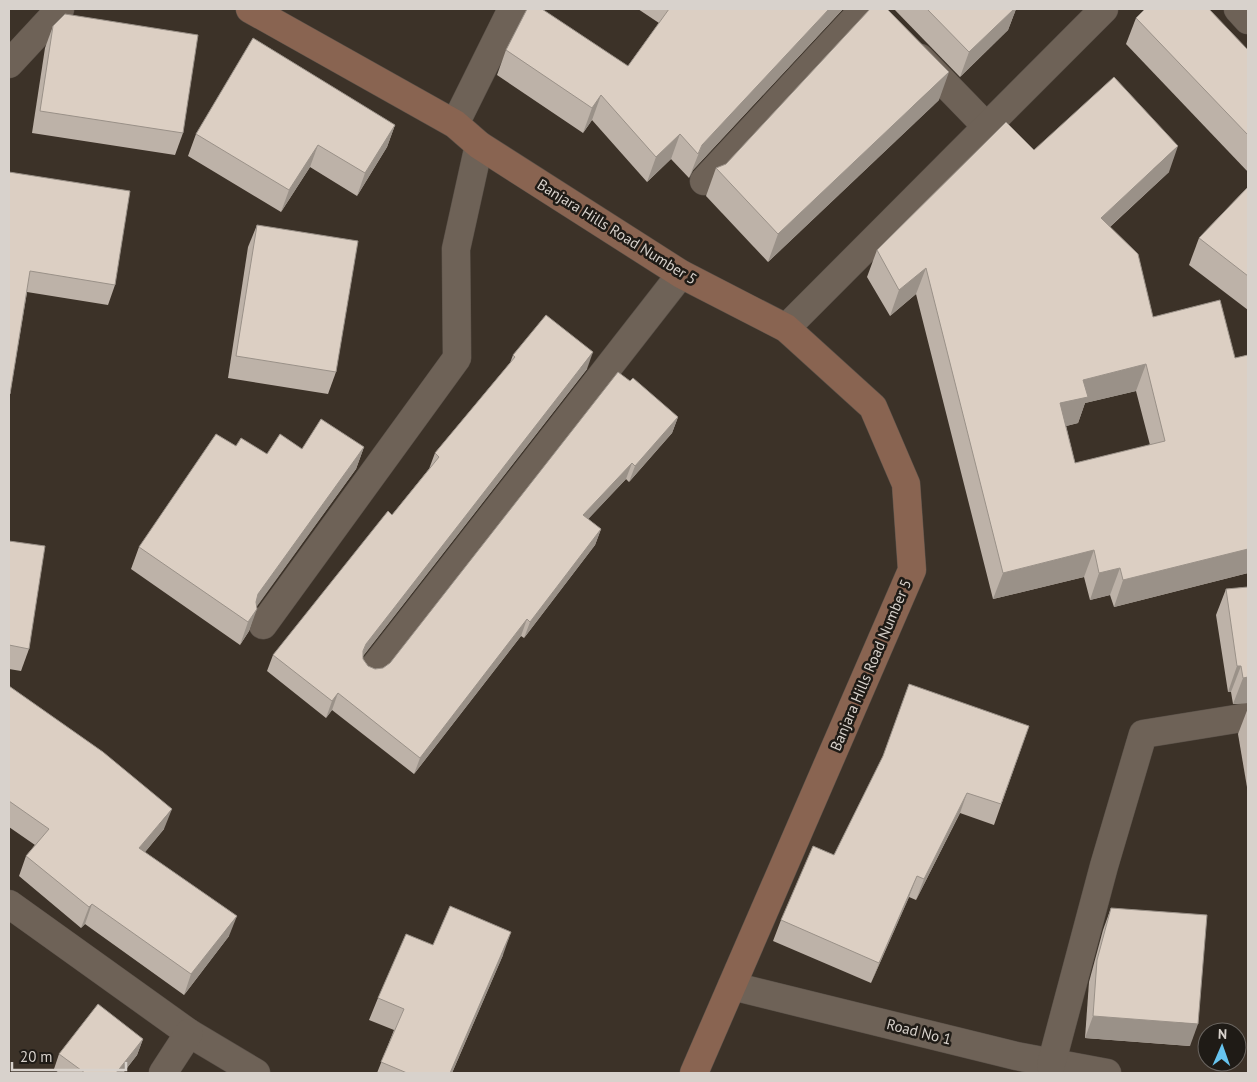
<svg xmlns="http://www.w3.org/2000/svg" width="1257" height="1082" viewBox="0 0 1257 1082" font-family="'PT Sans',sans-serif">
<rect width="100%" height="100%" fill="#3c3228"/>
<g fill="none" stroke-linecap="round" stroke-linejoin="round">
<!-- street casing -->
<g stroke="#595048" stroke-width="29">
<g id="street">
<path d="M1238 9 1248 20"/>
<path d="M920 58 987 127"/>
<path d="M9 64 60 9"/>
<path d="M455 124 512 9"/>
<path d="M704 181 864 9"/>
<path d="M786 328 1104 9"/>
<path d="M263 625 457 358 456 249 479 145"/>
<path d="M372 670 681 274"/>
<path d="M9 904 189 1033 256 1073"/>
<path d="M732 986 1016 1056 1107 1073"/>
<path d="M1051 1065 1104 866 1143 734 1248 717"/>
<path d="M163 1073 189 1033"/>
</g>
</g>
<!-- secondary casing -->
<g stroke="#595048" stroke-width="29">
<path id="secondary" d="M250 9 455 124 479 145 681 274 786 328 873 407 906 484 912 570 694 1073"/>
</g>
<!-- street -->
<use href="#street" stroke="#6e6257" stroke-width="28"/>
<!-- secondary -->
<use href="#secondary" stroke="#896451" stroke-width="28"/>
</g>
<!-- wall -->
<g fill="#bdb2a8" fill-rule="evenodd">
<path d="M638 9H843L693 170 689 178 671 159 647 182 592 120 583 133 497 75 506 50 628 66 659 23Z"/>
<path d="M894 9H1016L1008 30 960 77Z"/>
<path d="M1136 18 1248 50V172L1126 44Z"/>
<path d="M53 26 183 133 175 155 32 133 45 48Z"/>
<path d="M939 100 768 262 706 196 716 168Z"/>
<path d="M395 125 387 147 357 196 310 167 281 212 188 156 196 134Z"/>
<path d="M1034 150 1169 172 1110 227 1153 317 1235 358 1248 355V573L1114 607 1110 595 1090 600 1084 577 993 599 916 294 890 316 867 277 877 250ZM1136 391 1150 445 1075 463 1066 426 1078 423 1085 403Z"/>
<path d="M9 172 115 285 108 305 27 292 10 394 9 398Z"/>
<path d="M1248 187V310L1189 265 1199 238Z"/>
<path d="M257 225 336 372 328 394 228 378 248 247Z"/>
<path d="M513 355 587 369 363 656V659L368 666 375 669 383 668 390 663 678 417 672 433 629 482 626 479 588 519 601 529 595 545 524 638 521 636 414 774 332 710 326 718 267 671 273 655 392 515 429 469 435 453 510 363Z"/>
<path d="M236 446 267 454 302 449 364 447 356 469 256 607 249 631 240 645 131 569 139 547Z"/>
<path d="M9 541 29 649 21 671 9 669Z"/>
<path d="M1248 587V703L1233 704 1231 692H1228L1216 615 1226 589Z"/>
<path d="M9 686 164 829 145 852 229 936 184 995 85 924 81 928 19 876 26 856 35 845 9 827Z"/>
<path d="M1248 708V793L1238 734Z"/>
<path d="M1029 726 994 825 960 813 916 900 909 897 871 983 773 941 781 920 834 855Z"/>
<path d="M1111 908 1190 1046 1085 1038 1089 982 1103 930Z"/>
<path d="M433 945 503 955 452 1073H377L394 1030 369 1020 378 998Z"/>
<path d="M143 1039 137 1055 123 1073H59L54 1069 59 1054Z"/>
</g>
<!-- shaded-wall -->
<g fill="#9a9188">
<path d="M829 9H843L693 170 689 178 702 145Z"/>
<path d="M1014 9H1016L1008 30 960 77 969 52Z"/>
<path d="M949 72 939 100 768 262 778 234Z"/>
<path d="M601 95 592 120 583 133 592 108Z"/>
<path d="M395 125 387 147 357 196 365 173Z"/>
<path d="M680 134 671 159 647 182 656 157Z"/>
<path d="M318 145 310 167 281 212 289 190Z"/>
<path d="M1178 146 1169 172 1091 244 1101 218Z"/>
<path d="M926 268 916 294 890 316 899 290Z"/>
<path d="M593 352 587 369 360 660 366 644Z"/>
<path d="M1146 364 1136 391 1085 403 1078 423 1051 430 1060 403 1083 380Z"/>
<path d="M678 417 672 433 629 482 635 466Z"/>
<path d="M364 447 356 469 250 616 258 594Z"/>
<path d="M632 463 626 479 577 531 583 515Z"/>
<path d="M601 529 595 545 524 638 530 622Z"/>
<path d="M1248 549V573L1114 607 1123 580Z"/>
<path d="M1094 550 1084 577 993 599 1003 573Z"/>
<path d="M1120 568 1110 595 1090 600 1099 573Z"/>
<path d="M257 609 249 631 240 645 248 622Z"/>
<path d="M527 619 521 636 414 774 420 758Z"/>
<path d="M1237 666H1241L1231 692H1228Z"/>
<path d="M1248 677V703L1233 704 1243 678Z"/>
<path d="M338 693 332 710 326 718 332 701Z"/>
<path d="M967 793 960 813 916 900 924 879Z"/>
<path d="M172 809 164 829 132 868 139 848Z"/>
<path d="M917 876 909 897 871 983 879 963Z"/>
<path d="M92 904 85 924 81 928 89 907Z"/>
<path d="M237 916 229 936 184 995 191 974Z"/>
<path d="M511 932 503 955 452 1073H450Z"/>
<path d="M1093 1016 1198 1024 1190 1046 1085 1038Z"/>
<path d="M143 1039 137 1055 123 1073H116Z"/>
</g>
<!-- building -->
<g fill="#dccfc3" stroke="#9a9188" fill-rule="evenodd">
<path d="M527 9H542L628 66 669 9H829L702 145 698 154 680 134 656 157 601 95 592 108 506 50Z"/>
<path d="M870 9H887L949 72 778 234 716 168 726 164Z"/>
<path d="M927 9H1014L969 52Z"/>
<path d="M1145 9H1209L1248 50V135L1136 18Z"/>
<path d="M65 14 198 35 183 133 40 111 53 26Z"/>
<path d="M253 38 395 125 365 173 318 145 289 190 196 134Z"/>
<path d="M1114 77 1178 146 1101 218 1138 254 1153 317 1220 300 1235 358 1248 355V549L1123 580 1120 568 1099 573 1094 550 1003 573 926 268 899 290 877 250 1006 122 1034 150ZM1146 364 1165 441 1075 463 1060 403 1088 397 1083 380Z"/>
<path d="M9 172 130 191 115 285 30 271 10 394H9Z"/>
<path d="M1248 187V276L1199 238Z"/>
<path d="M257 225 358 241 336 372 236 356Z"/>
<path d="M546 315 593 352 366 644 363 651V659L368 666 375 669 383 668 390 663 618 372 630 381 633 378 678 417 635 466 632 463 583 515 601 529 530 622 527 619 420 758 338 693 332 701 273 655 388 511 392 515 439 457 435 453 515 357 513 355Z"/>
<path d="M321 419 364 447 258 594 256 602 257 609 248 622 139 547 216 434 236 446 241 438 267 454 280 434 302 449Z"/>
<path d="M9 541 45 546 29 649 9 645Z"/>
<path d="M1248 587V677L1243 678 1241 666H1237L1226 589Z"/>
<path d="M909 684 1029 726 1001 804 967 793 924 879 917 876 879 963 781 920 813 846 834 855 883 756Z"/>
<path d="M9 686 103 752 172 809 139 848 237 916 191 974 92 904 89 907 26 856 49 829 9 801Z"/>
<path d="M450 906 511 932 450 1073H407L381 1062 404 1009 378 998 406 934 433 945Z"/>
<path d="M1111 908 1207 915 1198 1024 1093 1016 1097 960Z"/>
<path d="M98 1004 143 1039 116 1073H85L59 1054Z"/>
</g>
<g text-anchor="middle" stroke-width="5" stroke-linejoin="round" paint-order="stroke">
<!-- street labels -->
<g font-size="15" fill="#d8d2cc" stroke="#1f1b16">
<text transform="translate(617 232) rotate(32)" y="5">Banjara Hills Road Number 5</text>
<text transform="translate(871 665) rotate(-67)" y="5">Banjara Hills Road Number 5</text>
<text transform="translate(919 1032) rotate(14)" y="5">Road No 1</text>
</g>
</g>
<!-- border -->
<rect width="1257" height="1082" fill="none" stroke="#d8d2cc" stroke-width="20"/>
<!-- north arrow -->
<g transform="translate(1222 1047) rotate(2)"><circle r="24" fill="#1f1b16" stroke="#69645f"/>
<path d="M0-4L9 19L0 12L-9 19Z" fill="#67c4ef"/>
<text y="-8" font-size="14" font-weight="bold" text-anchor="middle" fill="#d8d2cc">N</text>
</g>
<!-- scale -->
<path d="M12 1062v8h114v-8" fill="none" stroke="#d8d2cc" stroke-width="2.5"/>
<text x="20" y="1062" font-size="15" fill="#d8d2cc" stroke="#1f1b16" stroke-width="4" paint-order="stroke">20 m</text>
</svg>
